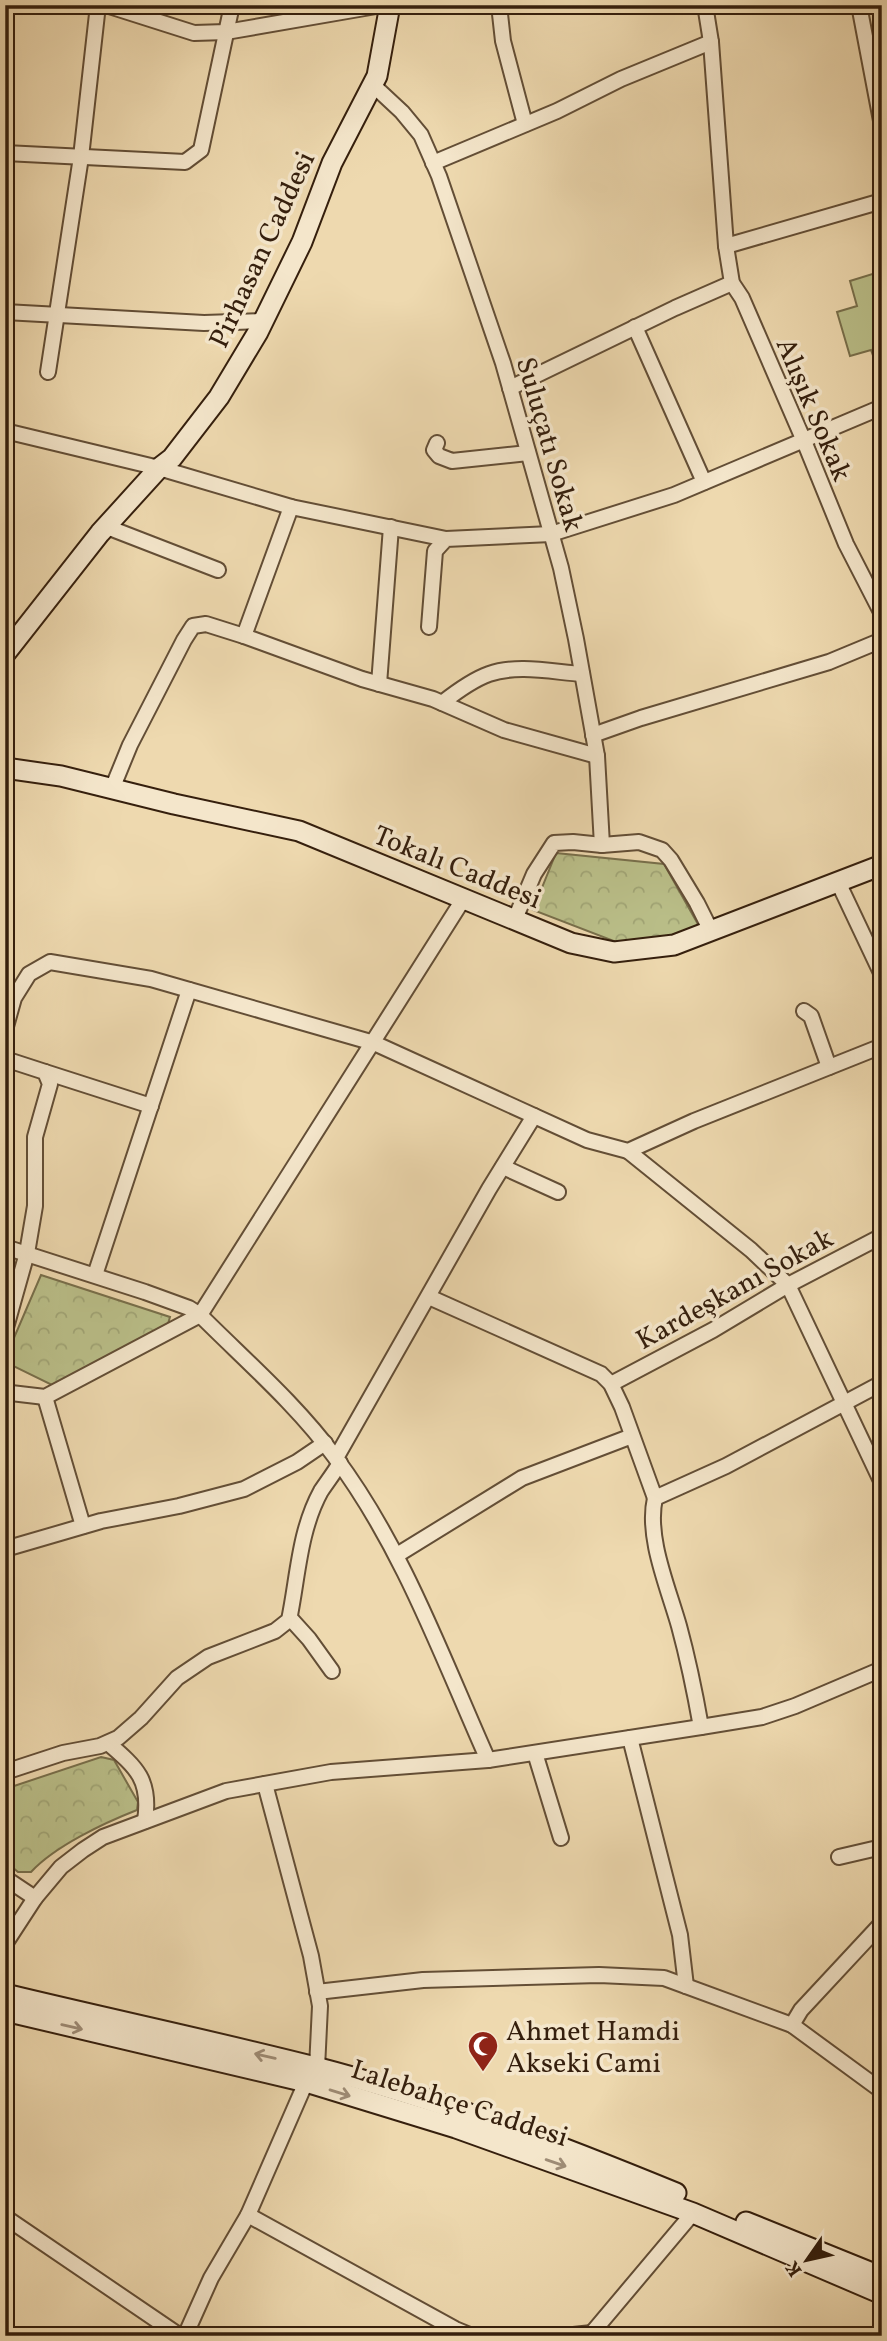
<svg xmlns="http://www.w3.org/2000/svg" width="887" height="2341" viewBox="0 0 887 2341" font-family="Vollkorn,serif">
<defs>
<pattern id="park-crowns" width="20" height="18" patternUnits="userSpaceOnUse" patternTransform="scale(1.75)"><rect width="20" height="18" fill="#babf89"/><path d="M2 6a3 3 0 1 1 6 0M12 15a3 3 0 1 1 6 0" fill="none" stroke="#a0a475"/></pattern>
</defs>
<rect width="100%" height="100%" fill="#eed9af"/>
<filter id="stains"><feTurbulence type="fractalNoise" baseFrequency=".00286" numOctaves="4"/><feColorMatrix values="0 0 0 0 .2 0 0 0 0 .09 0 0 0 0 .02 0 0 0 .5 -.17"/></filter>
<radialGradient id="worn" r=".72"><stop offset=".6" stop-color="#630" stop-opacity="0"/><stop offset="1" stop-color="#630" stop-opacity=".3"/></radialGradient>
<!-- park -->
<g fill="url(#park-crowns)" stroke="#786f4b" stroke-width="2">
<path d="M556 853 664 864 699 926 665 940 624 945 533 910Z"/>
<path d="M41 1275 170 1317 167 1327 61 1383 52 1385 7 1363V1354Z"/>
<path d="M101 1757 114 1760 138 1802 137 1810C104 1823 55 1846 31 1872H18L5 1861V1789Z"/>
</g>
<!-- pitch -->
<path fill="#babf89" stroke="#786f4b" stroke-width="2" d="M882 271V375H880L871 350 850 356 837 312 857 306 850 281Z"/>
<g fill="none" stroke-linecap="round" stroke-linejoin="round">
<!-- street casing -->
<g stroke="#634e36" stroke-width="18">
<g id="street">
<path d="M106 5 194 33 226 32 382 5"/>
<path d="M499 5 503 41 525 124"/>
<path d="M709 5 706 11 711 42 726 246 732 283 742 298 804 441 846 544 882 614"/>
<path d="M859 5 882 126"/>
<path d="M373 85 402 112 421 135 439 176 503 363 561 568 576 639 597 756 602 845"/>
<path d="M5 153 185 162 201 150 232 5"/>
<path d="M433 163 557 111 621 79 711 42"/>
<path d="M726 246 882 201"/>
<path d="M5 312 204 323 263 321"/>
<path d="M635 327 704 482"/>
<path d="M48 372 81 157 98 5"/>
<path d="M510 388 675 308 732 283"/>
<path d="M5 431 159 468 291 507"/>
<path d="M437 443 434 450 439 456 452 461 528 453"/>
<path d="M107 527 218 570"/>
<path d="M429 627 435 551 446 539 551 534 674 495 882 407"/>
<path d="M244 636 291 507 446 539"/>
<path d="M379 684 391 527"/>
<path d="M442 703C456 692 472 680 489 674 517 664 553 672 582 674"/>
<path d="M593 735 641 718 829 662 882 640"/>
<path d="M112 789 130 745 184 640 193 626 206 624 244 636 362 679 433 699 504 730 597 756"/>
<path d="M838 882 882 975"/>
<path d="M515 919 534 874 554 843 573 842 602 845 639 842 662 850 671 860 697 903 711 931"/>
<path d="M804 1011 811 1016 829 1067"/>
<path d="M5 1030 14 998 29 974 50 962 151 979 374 1043 587 1140 628 1151 694 1121 882 1046"/>
<path d="M5 1059 45 1072 50 1084 35 1137V1206L27 1253 5 1331"/>
<path d="M45 1072 151 1106"/>
<path d="M628 1151 751 1250 788 1285 882 1483"/>
<path d="M503 1167 558 1192"/>
<path d="M5 1247 145 1292 189 1308 200 1315C246 1361 297 1405 335 1457 403 1548 442 1657 488 1760"/>
<path d="M95 1275 189 990"/>
<path d="M429 1297 601 1374 611 1384 622 1407 655 1498"/>
<path d="M882 1383 726 1466 655 1498C646 1537 668 1587 679 1626 688 1659 695 1693 701 1727L762 1717 795 1706 882 1669"/>
<path d="M611 1384 713 1330 788 1285 882 1236"/>
<path d="M5 1389 11 1393 45 1397 200 1315 464 898"/>
<path d="M45 1397 83 1526"/>
<path d="M336 1458 489 1189 534 1116"/>
<path d="M5 1549 101 1521 179 1506 244 1489 297 1462 325 1443"/>
<path d="M397 1555 522 1478 632 1436"/>
<path d="M290 1618 309 1639 332 1671"/>
<path d="M630 1738 680 1935 686 1986"/>
<path d="M108 1743C137 1768 151 1780 145 1821"/>
<path d="M535 1753 561 1838"/>
<path d="M5 1772 63 1753 100 1746 118 1738 141 1718 177 1678 208 1657 275 1631 289 1620C298 1577 299 1531 321 1491 327 1482 334 1473 340 1463"/>
<path d="M265 1784 311 1956 320 2006 317 2068"/>
<path d="M839 1857 882 1847"/>
<path d="M5 1878 35 1898"/>
<path d="M5 1944 35 1898 61 1867 83 1850 103 1837 226 1791 331 1772 488 1760 701 1727"/>
<path d="M317 1992 423 1980 599 1975 664 1978 792 2025 801 2010 882 1923"/>
<path d="M792 2025 882 2091"/>
<path d="M248 2215 455 2329 472 2336"/>
<path d="M5 2217 180 2336"/>
<path d="M592 2333 693 2213"/>
<path d="M185 2336 211 2278 248 2215 306 2082"/>
<path d="M564 2336 592 2333 593 2336"/>
<path d="M880 2336 882 2332"/>
</g>
</g>
<!-- secondary casing -->
<g stroke="#351f0d" stroke-width="23">
<g id="secondary">
<path d="M5 654 100 533 159 468 172 458 219 397 258 332 302 242 332 163 377 76 390 5"/>
<path d="M5 768 61 776 174 804 299 831 571 943 614 952 674 945 882 865"/>
<path d="M5 1994C108 2019 213 2041 315 2067 439 2099 559 2145 676 2193"/>
<path d="M5 2011 306 2082 456 2128 693 2213 882 2294"/>
<path d="M746 2222 882 2277"/>
</g>
</g>
<!-- street -->
<use href="#street" stroke="#f4e6cb" stroke-width="14"/>
<!-- secondary -->
<use href="#secondary" stroke="#f4e6cb" stroke-width="19"/>
</g>
<!-- one-way arrows -->
<defs><path id="oneway-shaft" d="M-6 0H5M1.5-3L5.5 0L1.5 3" fill="none" stroke-width="1.6" stroke-linecap="round" stroke-linejoin="round" transform="scale(1.75)"/></defs>
<g stroke="#9e8c76">
<use href="#oneway-shaft" transform="translate(72 2027) rotate(13)"/>
<use href="#oneway-shaft" transform="translate(265 2056) rotate(-167)"/>
<use href="#oneway-shaft" transform="translate(340 2093) rotate(17)"/>
<use href="#oneway-shaft" transform="translate(556 2163) rotate(19)"/>
</g>
<!-- icons -->
<defs>
<g id="mosque-pin" transform="scale(1.575)"><path d="M0 17L-7.5 6A9.5 9.5 0 1 1 7.5 6Z" fill="#8f2418" stroke="#f4e6cb"/><path d="M3.5-4.9A6 6 0 1 0 3.5 4.9A5 5 0 1 1 3.5-4.9Z" fill="#fff"/></g>
</defs>
<g fill-rule="evenodd">
<use href="#mosque-pin" x="483" y="2046"/>
</g>
<g text-anchor="middle" stroke-width="7" stroke-linejoin="round" paint-order="stroke">
<!-- street labels -->
<g font-size="28" fill="#351f0d" stroke="#f4e6cb">
<text transform="translate(261 249) rotate(-65)" y="10">Pirhasan Caddesi</text>
<text transform="translate(815 409) rotate(67)" y="10">Alışık Sokak</text>
<text transform="translate(551 444) rotate(74)" y="10">Suluçatı Sokak</text>
<text transform="translate(458 866) rotate(22)" y="10">Tokalı Caddesi</text>
<text transform="translate(734 1288) rotate(-29)" y="10">Kardeşkanı Sokak</text>
<text transform="translate(460 2102) rotate(18)" y="10">Lalebahçe Caddesi</text>
</g>
<!-- poi labels -->
<g font-size="28" fill="#351f0d" stroke="#f4e6cb" text-anchor="start">
<text x="506" y="2040">Ahmet Hamdi<tspan x="506" dy="32">Akseki Cami</tspan></text>
</g>
</g>
<!-- margin -->
<rect width="887" height="2341" fill="none" stroke="#eed9af" stroke-width="28"/>
<rect x="7" y="7" width="873" height="2327" fill="none" stroke="#351f0d" stroke-width="3.5"/>
<rect x="14" y="14" width="859" height="2313" fill="none" stroke="#351f0d" stroke-width="2"/>
<!-- north arrow -->
<g transform="translate(807 2260) rotate(236)" stroke="#f4e6cb" stroke-width="5" paint-order="stroke">
<path d="M0-5L12 26L0 18L-12 26Z" fill="#351f0d"/>
<text y="-10" font-size="19" font-weight="bold" text-anchor="middle" fill="#351f0d">K</text>
</g>
<rect width="100%" height="100%" filter="url(#stains)"/>
<rect width="100%" height="100%" fill="url(#worn)"/>
</svg>
